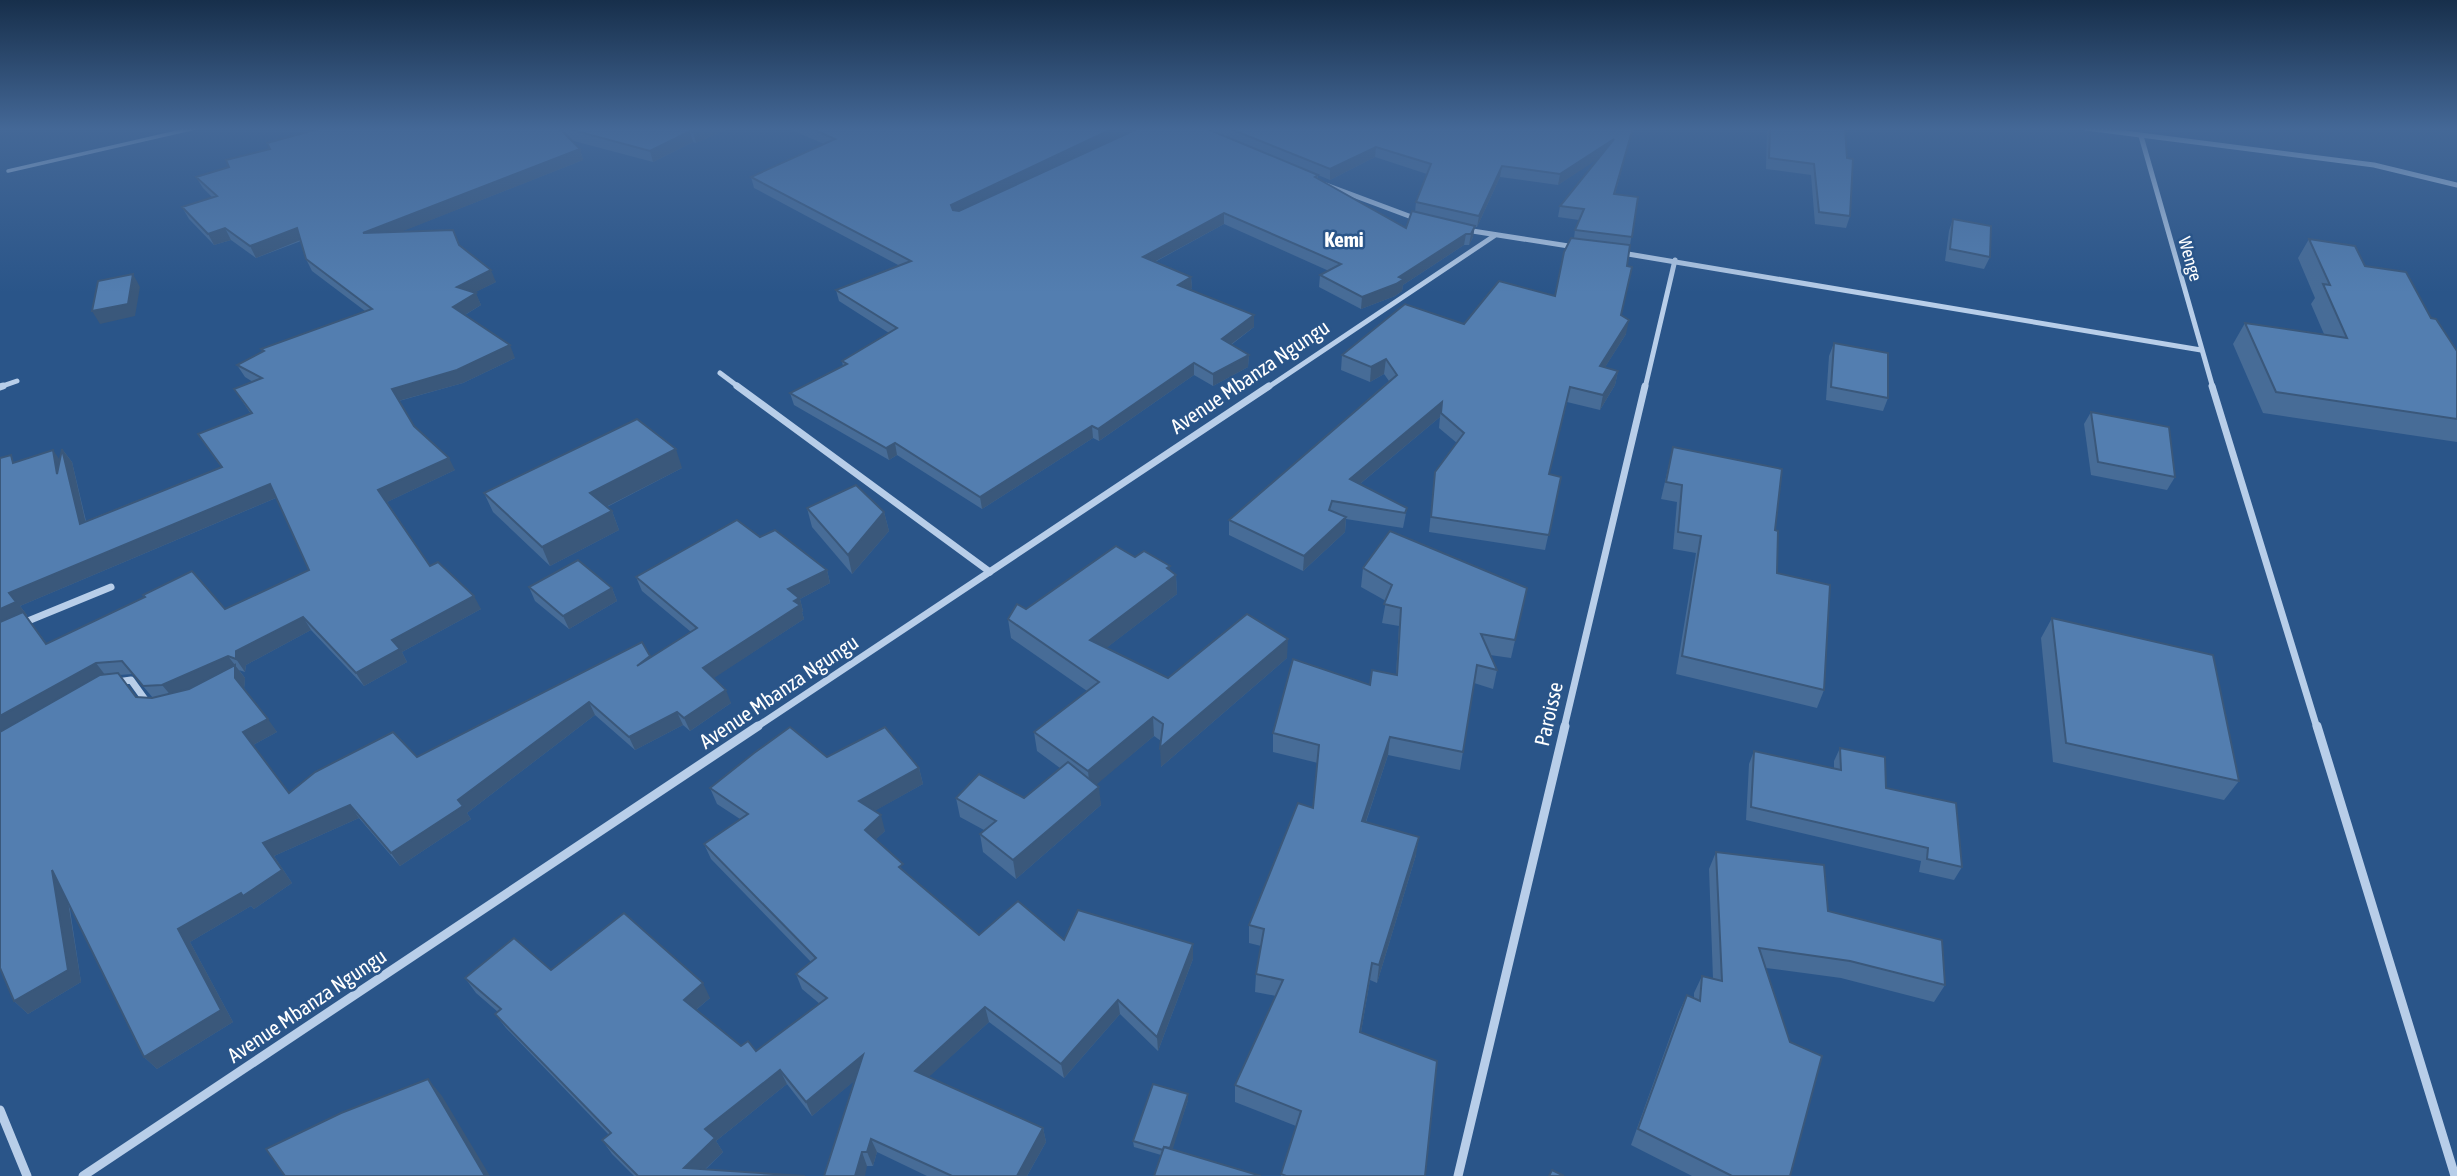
<svg xmlns="http://www.w3.org/2000/svg" width="2457" height="1176" viewBox="0 0 2457 1176" font-family="'Asap Condensed',sans-serif">
<rect width="100%" height="100%" fill="#2a5589"/>
<g fill="none" stroke-linecap="round" stroke-linejoin="round">
<!-- service -->
<path stroke="#b8cee9" stroke-width="3.5" d="M8 171 195 128"/>
<!-- minor-far2 -->
<g stroke="#b8cee9" stroke-width="5">
<path d="M2086 128 2374 165 2457 185"/>
<path d="M2141 136 2213 388"/>
<path d="M1326 185 1417 219"/>
<path d="M1466 230 1575 247"/>
<path d="M1622 253 2201 350"/>
<path d="M720 373 740 388"/>
<path d="M0 387 17 381"/>
<path d="M1267 388 1494 236"/>
<path d="M1645 388 1675 260"/>
</g>
<!-- minor-far1 -->
<g stroke="#b8cee9" stroke-width="7">
<path d="M737 386 990 572"/>
<path d="M2212 386 2317 728"/>
<path d="M0 387 3 386"/>
<path d="M23 623 111 587"/>
<path d="M117 682 131 680 149 705"/>
<path d="M755 728 1269 386"/>
<path d="M1564 728 1645 386"/>
</g>
<!-- minor -->
<g stroke="#b8cee9" stroke-width="9">
<path d="M2317 726 2455 1176"/>
<path d="M0 1110 27 1176"/>
<path d="M83 1176 758 726"/>
<path d="M1458 1176 1565 726"/>
</g>
</g>
<!-- wall -->
<g fill="#476c97" fill-rule="evenodd">
<path d="M322 128H730L696 143 693 142 653 162 570 140 580 149 583 160 402 231 459 245 496 282 475 292 481 305 465 315 515 358 463 383 399 401 414 426 455 470 387 502 430 566 481 609 402 652 407 662 364 686 311 630 246 665 245 672 239 670 245 678 244 690 277 732 253 745 289 793 417 757 651 657 691 632 642 591 636 577 760 537 827 570 830 583 800 599 803 611 802 612 804 619 713 678 731 703 690 731 683 725 635 750 595 715 467 813 471 819 400 866 359 818 274 856 292 883 254 909 251 906 190 942 233 1022 157 1069 144 1057 69 903 81 982 28 1014 14 1001 17 462 60 460 62 449 72 462 86 521 221 467 198 434 251 414 234 389 253 382 245 377 237 365 263 352 261 349 365 311 312 271 306 259 301 241 256 258 231 240 214 245 189 219 182 207 213 198 203 188 196 177 229 167ZM276 498 309 570 225 609 47 644 26 616 27 615 20 606ZM133 674 153 698 136 697 119 675Z"/>
<path d="M787 128H1633L1615 194 1638 197 1630 245 1621 315 1626 334 1605 367 1618 371 1615 385 1600 410 1567 402 1549 474 1561 477 1545 550 1429 532 1435 472 1457 443 1439 428 1440 417 1360 484 1407 508 1403 528 1346 519 1345 532 1303 571 1229 535V520L1389 381 1384 374 1370 382 1341 370 1342 355 1464 324 1555 296 1574 238 1575 230 1579 220 1558 217 1560 206 1598 158 1558 185 1500 177 1477 227 1474 226 1473 237 1469 245H1464L1403 285 1402 291 1395 296 1361 309 1319 287 1320 275 1329 271 1224 224 1155 262 1191 277 1192 288 1189 290 1254 315V327L1231 345 1249 355 1248 367 1213 386 1194 375 1099 441 1093 438 982 509 897 455 889 460 794 405 790 393 843 366 842 361 889 333 839 301 836 290 900 266 754 188 751 177 824 144ZM1375 157 1427 174 1416 202 1415 212 1406 228 1318 179V175L1330 180Z"/>
<path d="M1767 128H1845L1850 216 1846 228 1815 224 1811 175 1766 169Z"/>
<path d="M1953 219 1990 257 1984 269 1945 261 1949 231Z"/>
<path d="M2309 239 2365 266 2431 318 2457 351V442L2263 413 2233 344 2245 323 2324 334 2311 304 2315 298 2298 258Z"/>
<path d="M1834 343 1888 398 1883 411 1826 400 1829 356Z"/>
<path d="M2091 412 2175 477 2167 490 2091 475 2084 424Z"/>
<path d="M1673 447 1775 530 1777 573 1824 690 1817 708 1676 674 1696 553 1673 549 1677 502 1661 499Z"/>
<path d="M682 468 607 507 612 511 619 530 550 566 493 512 484 493Z"/>
<path d="M807 508 884 512 889 531 852 574 812 527Z"/>
<path d="M1135 557 1170 566V571L1176 575 1177 594 1106 648 1168 678 1287 658 1161 767V741L1154 736 1096 784 1101 805 1016 879 983 852 980 834 984 830 960 817 956 798H1024L1060 768 1037 751 1034 732 1087 691 1011 638 1008 619Z"/>
<path d="M1363 568 1527 588 1511 658 1490 655 1497 670 1493 689 1474 683 1460 770 1388 755 1366 822 1416 855 1377 983 1370 980 1361 1032 1425 1176H1281L1296 1126 1235 1102V1085L1276 996 1255 992 1256 974 1261 946 1249 943V925L1313 808 1318 763 1273 752V733L1370 685 1396 675 1399 626 1382 623 1386 601 1361 587Z"/>
<path d="M529 587 612 588 617 601 569 629 535 601Z"/>
<path d="M2052 618 2239 781 2224 800 2053 762 2041 638Z"/>
<path d="M1840 748 1886 788 1962 867 1954 880 1919 872 1921 861 1746 820 1749 764 1754 751 1834 769V761Z"/>
<path d="M827 757 919 768 923 784 874 811 885 831 876 839 905 872 979 935 1064 940 1193 944V959L1158 1051 1120 1014 1064 1078 989 1022 928 1077 1043 1128 1046 1142 1027 1176H927L877 1152 873 1166H867L824 1176 855 1080 812 1116 787 1084 716 1141 723 1152 705 1170 805 1176H634L612 1154 602 1140 609 1135 506 1028 495 1014 498 1012 476 993 465 978 551 970 710 998 696 1010 741 1046 756 1051 820 1004 802 989 796 974 811 962 711 859 704 844 740 819 717 804 710 788Z"/>
<path d="M1716 852 1828 911 1945 985 1934 1002 1841 978 1766 968 1790 1176H1692L1631 1145 1679 1012 1687 995 1694 998V993L1702 976 1713 979 1709 869Z"/>
<path d="M1188 1100 1172 1149 1161 1155 1134 1147 1133 1141Z"/>
</g>
<!-- shaded-wall -->
<g fill="#3a587b">
<path d="M702 128H730L696 143 693 132Z"/>
<path d="M1114 128H1137L953 216 951 205Z"/>
<path d="M690 131 693 142 653 162 650 151Z"/>
<path d="M1614 139 1612 150 1558 185 1560 174Z"/>
<path d="M1376 147 1375 157 1330 180V169Z"/>
<path d="M580 149 583 160 368 245 363 233Z"/>
<path d="M1502 166 1500 177 1477 227 1479 216Z"/>
<path d="M1224 213V224L1143 268V257Z"/>
<path d="M1475 226 1473 237 1469 245 1471 234Z"/>
<path d="M225 228 231 240 214 245 208 234Z"/>
<path d="M297 228 303 239 256 258 250 246Z"/>
<path d="M1466 234 1464 245 1403 285 1402 291 1395 296 1361 309 1362 297 1399 277Z"/>
<path d="M491 270 496 282 462 299 457 287Z"/>
<path d="M133 274 140 287 135 316 100 324 92 311Z"/>
<path d="M1191 277 1192 288 1178 297V285Z"/>
<path d="M476 293 481 305 458 319 453 307Z"/>
<path d="M1254 315V327L1222 351V339Z"/>
<path d="M1629 320 1626 334 1597 380 1600 366Z"/>
<path d="M510 345 515 358 463 383 398 401 392 389Z"/>
<path d="M1249 355 1248 367 1213 386V374Z"/>
<path d="M1386 359 1384 374 1370 382 1371 367Z"/>
<path d="M1194 363V375L1099 441 1098 429Z"/>
<path d="M1618 371 1615 385 1600 410 1603 395Z"/>
<path d="M1442 402 1440 417 1349 493 1350 479Z"/>
<path d="M1092 426 1093 438 982 509 980 497Z"/>
<path d="M895 443 897 455 889 460 886 448Z"/>
<path d="M62 449 72 462 89 537 80 524Z"/>
<path d="M676 449 682 468 598 511 590 493Z"/>
<path d="M53 450 62 463 57 474Z"/>
<path d="M449 458 455 470 385 503 378 490Z"/>
<path d="M270 484 278 497 20 606 27 615 26 616 57 657 0 626V609L9 593Z"/>
<path d="M612 511 619 530 550 566 542 547Z"/>
<path d="M884 512 889 531 852 574 848 555Z"/>
<path d="M1346 517 1345 532 1303 571 1304 556Z"/>
<path d="M1170 566V580L1176 575 1177 594 1092 659 1090 640Z"/>
<path d="M827 570 830 583 800 599 803 611 802 612 804 619 708 682 703 668 788 589Z"/>
<path d="M612 588 617 601 569 629 563 616Z"/>
<path d="M474 596 481 609 402 652 407 662 364 686 356 673 392 640Z"/>
<path d="M303 617 311 630 246 665 245 672 236 659V651Z"/>
<path d="M1288 639 1287 658 1161 767 1160 748Z"/>
<path d="M228 656 245 678 244 692 235 678 173 698 162 685Z"/>
<path d="M96 663 106 676 0 736V716Z"/>
<path d="M726 690 731 703 690 731 684 718Z"/>
<path d="M589 702 595 715 467 813 471 819 400 866 391 853 458 800Z"/>
<path d="M677 712 683 725 635 750 629 737Z"/>
<path d="M1153 717 1154 736 1090 790 1088 771Z"/>
<path d="M268 719 277 732 253 745 243 732Z"/>
<path d="M1390 737 1388 755 1360 839 1362 821Z"/>
<path d="M919 768 923 784 864 817 859 801Z"/>
<path d="M1099 787 1101 805 1016 879 1013 860Z"/>
<path d="M350 805 359 818 274 856 292 883 254 909 251 906 190 942 233 1022 157 1069 144 1057 178 929 263 843Z"/>
<path d="M881 815 885 831 870 845 865 830Z"/>
<path d="M1419 837 1416 855 1377 983 1379 965Z"/>
<path d="M52 870 65 883 81 982 28 1014 14 1001Z"/>
<path d="M1193 944V959L1158 1051 1157 1037Z"/>
<path d="M703 983 710 998 691 1014 684 1000Z"/>
<path d="M1118 1000 1120 1014 1064 1078 1061 1064Z"/>
<path d="M985 1007 989 1022 919 1086 915 1071Z"/>
<path d="M863 1055 869 1069 812 1116 806 1102Z"/>
<path d="M780 1070 787 1084 716 1141 723 1152 698 1176 684 1168 705 1129Z"/>
<path d="M428 1079 442 1096 490 1176H485Z"/>
<path d="M1188 1094V1100L1170 1158 1169 1152Z"/>
<path d="M1043 1128 1046 1142 1027 1176H1017Z"/>
<path d="M871 1139 877 1152 873 1166 867 1152Z"/>
<path d="M862 1152 867 1166 865 1176H855Z"/>
</g>
<!-- building -->
<g fill="#537eb0" stroke="#3a587b" stroke-width="2">
<path d="M322 128H559L580 149 363 233 453 230 459 245 491 270 457 287 476 293 453 307 510 345 457 370 392 389 414 426 449 458 378 490 430 566 438 562 474 596 392 640 400 649 356 673 303 617 236 651V659L228 656 162 685 143 686 122 661 96 663 0 716V622L23 612 46 644 145 597 143 595 192 571 225 609 309 570 270 484 9 593 16 602 0 609V458L11 455 13 463 53 450 57 474 62 449 80 524 222 467 198 434 252 413 234 389 262 378 237 365 264 351 261 349 372 309 306 259 297 228 250 246 225 228 208 234 182 207 217 196 196 177 229 167 226 160 270 149 267 143Z"/>
<path d="M565 128H702L693 132 690 131 650 151Z"/>
<path d="M810 128H1114L951 205 953 210 959 211 1139 128H1205L1318 175 1315 177 1406 228 1412 211 1475 226 1471 234H1466L1399 277 1404 279 1396 284 1362 297 1320 275 1341 264 1224 213 1143 257 1191 277 1178 285 1254 315 1222 339 1249 355 1213 374 1194 363 1098 429 1092 426 980 497 895 443 886 448 790 393 847 364 842 361 897 328 836 290 911 261 751 177 835 139Z"/>
<path d="M1228 128H1633L1614 194 1638 197 1632 237 1575 230 1584 209 1560 206 1614 139 1560 174 1502 166 1479 216 1416 202 1431 164 1376 147 1330 169Z"/>
<path d="M1770 128H1845L1847 158 1853 159 1850 216 1819 212 1814 164 1769 158Z"/>
<path d="M1953 219 1991 226 1990 257 1950 249Z"/>
<path d="M1571 238 1630 245 1627 266 1632 267 1621 315 1629 320 1600 366 1618 371 1603 395 1570 387 1549 474 1561 477 1549 535 1431 517 1435 472 1464 433 1441 413 1442 402 1350 479 1407 508 1405 513 1332 501 1329 510 1346 517 1304 556 1229 520 1397 375 1386 359 1371 367 1342 355 1405 304 1464 324 1499 281 1555 296 1564 252Z"/>
<path d="M2309 239 2355 246 2365 266 2406 272 2431 318 2436 319 2457 351V419L2276 392 2245 323 2347 338 2323 284 2330 285Z"/>
<path d="M133 274 128 304 92 311 98 281Z"/>
<path d="M1834 343 1888 353V398L1831 387Z"/>
<path d="M2091 412 2169 427 2175 477 2098 462Z"/>
<path d="M637 419 676 449 590 493 612 511 542 547 484 493Z"/>
<path d="M1673 447 1782 469 1775 530 1778 531 1777 573 1830 585 1824 690 1682 656 1701 536 1678 532 1682 485 1666 482Z"/>
<path d="M856 485 884 512 848 555 807 508Z"/>
<path d="M737 520 760 537 775 530 827 570 788 589 799 598 794 601 800 605 703 668 726 690 684 718 677 712 629 737 589 702 458 800 463 806 391 853 350 805 263 843 282 870 243 896 241 893 178 929 221 1010 144 1057 52 870 68 970 14 1001 0 968V732L100 675 118 673 136 697 152 698 189 689 235 665V678L268 719 243 732 289 793 315 772 393 732 417 757 642 642 650 656 637 666 697 628 636 577Z"/>
<path d="M1390 531 1527 588 1515 640 1481 634 1497 670 1477 665 1463 752 1390 737 1362 821 1419 837 1379 965 1372 963 1360 1032 1437 1061 1425 1176H1286L1281 1174 1301 1111 1235 1085 1283 980 1256 974 1264 929 1249 925 1298 803 1313 808 1319 745 1273 733 1293 659 1370 685 1372 670 1397 675 1401 608 1384 604 1392 585 1363 568Z"/>
<path d="M1116 546 1135 557 1144 551 1170 566 1167 568 1176 575 1090 640 1168 678 1247 614 1288 639 1160 748 1163 724 1153 717 1088 771 1034 732 1099 682 1008 619 1017 604 1026 609Z"/>
<path d="M578 560 612 588 563 616 529 587Z"/>
<path d="M2052 618 2213 655 2239 781 2066 743Z"/>
<path d="M790 727 827 757 885 727 919 768 859 801 881 815 865 830 903 864 899 867 979 935 1018 901 1064 940 1078 910 1193 944 1157 1037 1118 1000 1061 1064 985 1007 915 1071 1043 1128 1017 1176H952L871 1139 867 1152H862L855 1176H824L863 1055 806 1102 780 1070 705 1129 715 1138 684 1168 805 1176H638L602 1140 611 1133 495 1014 501 1009 465 978 514 938 551 970 624 913 703 983 684 1000 741 1046 748 1041 756 1051 827 998 796 974 816 958 704 844 748 814 710 788 754 753Z"/>
<path d="M1840 748 1885 757 1886 788 1956 803 1962 867 1927 859 1928 848 1751 807 1754 751 1841 770Z"/>
<path d="M1068 762 1099 787 1013 860 980 834 996 821 956 798 979 774 1024 798Z"/>
<path d="M1716 852 1824 865 1828 911 1942 940 1945 985 1850 961 1759 948 1790 1042 1822 1056 1790 1176H1732L1638 1129 1687 995 1700 1001 1702 976 1722 981Z"/>
<path d="M428 1079 485 1176H285L266 1149 341 1113Z"/>
<path d="M1153 1084 1188 1094 1170 1148 1164 1147 1163 1150 1133 1141Z"/>
<path d="M1164 1147 1261 1176H1154Z"/>
<path d="M1552 1170 1564 1176H1549Z"/>
</g>
<!-- sky -->
<linearGradient id="sky" x2="0" y2="1"><stop stop-color="#172f4b"/><stop offset="0.44" stop-color="#446897"/><stop offset="1" stop-color="#446897" stop-opacity="0"/></linearGradient>
<rect width="2457" height="293" fill="url(#sky)"/>
<g text-anchor="middle" stroke-width="5" stroke-linejoin="round" paint-order="stroke">
<!-- far-street labels -->
<g font-size="18" fill="#fff" stroke="#2a5589">
<text transform="translate(2190 259) rotate(74)" y="6">Wenge</text>
</g>
<!-- far-quarter labels -->
<g font-size="21" font-weight="bold" fill="#fff" stroke="#2a5589">
<text x="1344" y="247">Kemi</text>
</g>
<!-- street labels -->
<g font-size="21" fill="#fff" stroke="#2a5589">
<text transform="translate(1250 377) rotate(-34)" y="7">Avenue Mbanza Ngungu</text>
<text transform="translate(779 692) rotate(-34)" y="7">Avenue Mbanza Ngungu</text>
<text transform="translate(1549 714) rotate(-77)" y="7">Paroisse</text>
<text transform="translate(307 1006) rotate(-34)" y="7">Avenue Mbanza Ngungu</text>
</g>
</g>
</svg>
